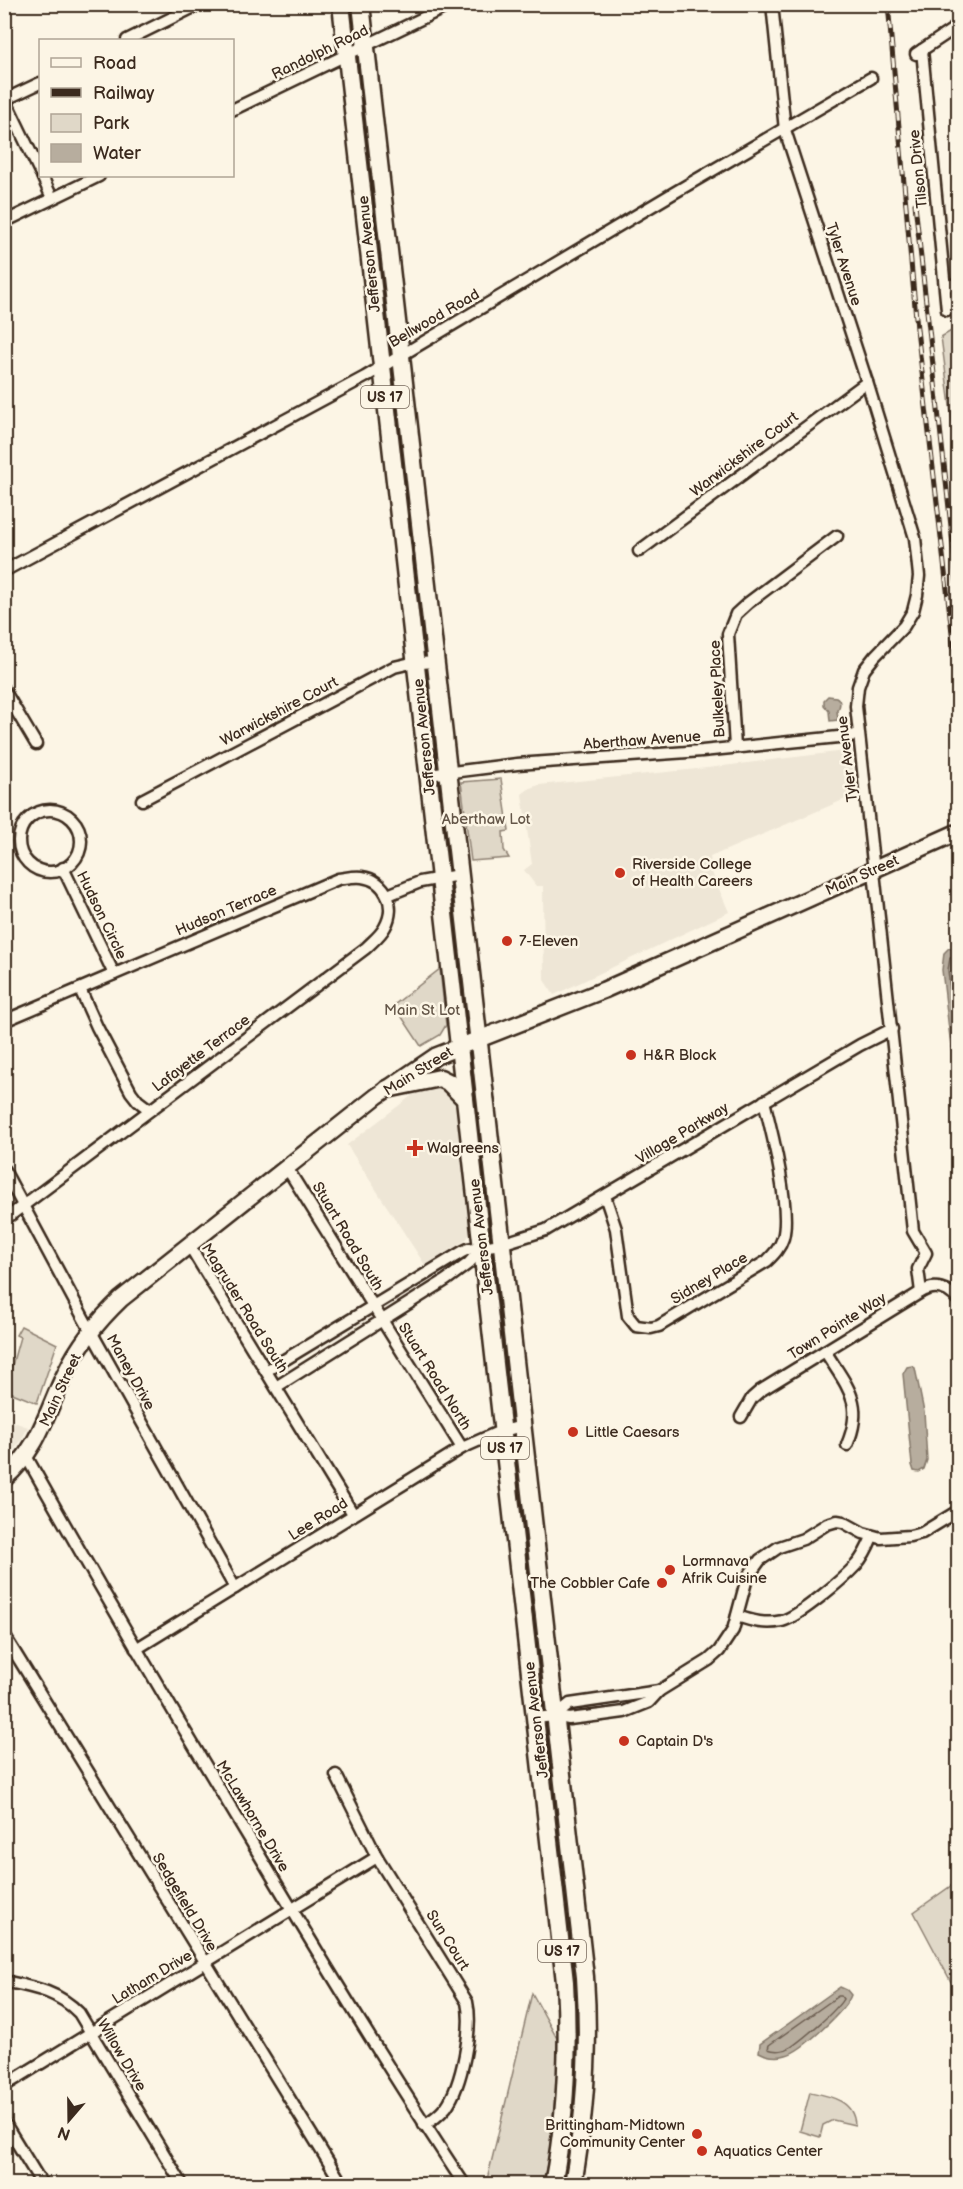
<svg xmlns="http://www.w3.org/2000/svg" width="963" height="2189" viewBox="0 0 963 2189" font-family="'Balsamiq Sans',sans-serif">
<rect width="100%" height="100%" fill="#fcf5e5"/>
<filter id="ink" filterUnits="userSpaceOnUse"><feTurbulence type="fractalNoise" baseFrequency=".0167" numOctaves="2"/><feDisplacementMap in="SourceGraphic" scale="12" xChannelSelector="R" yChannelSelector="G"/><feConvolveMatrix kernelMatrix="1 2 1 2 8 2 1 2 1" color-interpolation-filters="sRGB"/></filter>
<g filter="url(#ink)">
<!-- built -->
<g fill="#eee6d6">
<path d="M845 751 852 767 857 794 710 857 713 875 729 912 554 995 544 980 543 886H536L524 870 532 864 522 794 530 788 539 785 707 768Z"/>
<path d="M435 1084 447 1090 455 1104 470 1233 466 1240 425 1265 347 1145 423 1087Z"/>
<path d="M5 1419 28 1427 21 1441 5 1462Z"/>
</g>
<!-- green -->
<g fill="#e0d8c8" stroke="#8e8173" stroke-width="1.5">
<path d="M958 327V467L941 337Z"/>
<path d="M501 779 509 831 503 832 504 850 509 858 471 861 461 782Z"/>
<path d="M440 969 446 1025 440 1035 421 1046 394 1005Z"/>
<path d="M21 1326 57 1344 37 1403 5 1390 20 1337 16 1335Z"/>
<path d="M958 1881V1929L955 1933 958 1941V1995L914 1912Z"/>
<path d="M532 1993 559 2042 555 2098 549 2154 543 2184H486Z"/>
<path d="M810 2092C830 2096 854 2100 855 2125L833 2120 823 2125 820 2137 800 2131Z"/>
</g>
<!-- water -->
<g fill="#b7ad9e" stroke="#85796b" stroke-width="1.5">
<path d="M828 696 836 697C841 700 841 706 837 710L838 720 830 721 829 711 824 705V700Z"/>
<path d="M949 948 958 954V1106L942 970 944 953Z"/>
<path d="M912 1366 915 1368 924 1412 927 1460 924 1469 919 1472 914 1471 912 1465 903 1374 907 1367Z"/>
<path d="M840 1987 847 1990 851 1995C846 2010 801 2052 786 2055 776 2058 768 2057 759 2052L760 2044Z"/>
</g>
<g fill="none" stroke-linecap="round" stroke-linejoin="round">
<!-- shore -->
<g stroke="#6d5e51" stroke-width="1.5">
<path d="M958 958H950L948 970 958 1062"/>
<path d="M838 1996H841L843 1999C837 2010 803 2039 791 2047 785 2051 775 2052 768 2049L769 2045Z"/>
</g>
<!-- street casing -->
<g stroke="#3b2a1e" stroke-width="15">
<g id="street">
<path d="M772 4 785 130 867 382 915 538 919 576 917 595 913 611 904 626 875 656 864 670 858 687 856 706 913 1231 926 1253 918 1269 921 1292"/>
<path d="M127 40 200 4"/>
<path d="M922 50 947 310"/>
<path d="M916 54 958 26"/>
<path d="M4 97 40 172"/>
<path d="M4 100 40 83"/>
<path d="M232 110 452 4"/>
<path d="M42 176 52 198"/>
<path d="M4 222 99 176"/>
<path d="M945 286 958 284"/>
<path d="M639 551 867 382"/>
<path d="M4 571 365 377 672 194 871 78"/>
<path d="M4 690 36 744"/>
<path d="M735 747 728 634 736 614 748 603 837 536"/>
<path d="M428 775 517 764 702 751 858 735"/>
<path d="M142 800 394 667 407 664 435 662"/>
<circle cx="50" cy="841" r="31"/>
<path d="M63 868 114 974"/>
<path d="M388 895 420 882 459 875"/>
<path d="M80 989 97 1027 131 1092 138 1101 150 1110"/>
<path d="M4 1021 338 879C346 878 354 876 362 877 386 880 397 906 385 927 381 935 373 941 366 948L4 1220"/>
<path d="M287 1168 462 1448"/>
<path d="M4 1170 84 1319 235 1588"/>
<path d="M605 1196 616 1229 628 1316 636 1326 651 1328 659 1326 767 1261C774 1254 780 1248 783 1238 791 1209 772 1132 764 1101"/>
<path d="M189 1245 353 1514"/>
<path d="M825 1351C847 1387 865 1402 847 1445"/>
<path d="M266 1371 462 1252 468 1249 501 1244 546 1230 860 1045 892 1029"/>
<path d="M276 1387 446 1280 469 1263 482 1248"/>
<path d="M741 1417 752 1398 760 1391 921 1292C935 1284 948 1288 958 1300"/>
<path d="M26 1456C102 1591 180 1724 260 1856 326 1967 393 2077 464 2184"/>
<path d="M737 1616C752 1621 766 1625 782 1621 800 1616 843 1579 856 1565 863 1557 868 1547 872 1537"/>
<path d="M4 1635 342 2184"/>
<path d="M136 1649 462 1448 496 1433 522 1426"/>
<path d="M555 1716 570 1704 659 1691"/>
<path d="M535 1718 555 1716 569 1719 602 1715 624 1712 649 1702 659 1691 709 1660 719 1651 733 1630 747 1578 760 1560 779 1547 803 1539 827 1524 837 1521 843 1522 863 1533 881 1538 910 1536 922 1533 958 1511"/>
<path d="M336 1775 377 1857 467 2002C473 2028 462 2085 446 2107 440 2114 433 2120 424 2125"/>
<path d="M4 1981C33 1987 58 1991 79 2013L182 2184"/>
<path d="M4 2086 377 1857"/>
<path d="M4 2122 42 2184"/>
</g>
</g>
<!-- secondary casing -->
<g stroke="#3b2a1e" stroke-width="20">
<path id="secondary" d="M4 1479C39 1450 47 1410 66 1372 79 1344 99 1320 121 1299L377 1096 436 1056 604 990 958 832"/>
</g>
<!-- primary casing -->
<g stroke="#3b2a1e" stroke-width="21">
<g id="primary">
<path d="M341 4 565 1982C569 2050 566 2118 553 2184"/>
<path d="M361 4 585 1977C590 2047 585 2116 573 2184"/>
<path d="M387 1089 440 1078 448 1082 465 1099"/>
</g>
</g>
<!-- street -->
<use href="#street" stroke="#fcf5e5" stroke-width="10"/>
<!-- secondary -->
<use href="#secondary" stroke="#fcf5e5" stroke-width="15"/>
<!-- primary -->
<use href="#primary" stroke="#fcf5e5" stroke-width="16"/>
<!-- rail casing -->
<g stroke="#3b2a1e" stroke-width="5">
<g id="rail">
<path d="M888 4 917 329 958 685"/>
<path d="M915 204 958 589"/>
</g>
</g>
<!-- rail -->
<use href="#rail" stroke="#fcf5e5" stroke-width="3" stroke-dasharray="9" stroke-linecap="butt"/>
</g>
</g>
<!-- markers -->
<g fill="#c8321e" stroke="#fcf5e5" stroke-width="2">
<circle cx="620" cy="873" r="6"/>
<circle cx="507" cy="941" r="6"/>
<circle cx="631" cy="1055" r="6"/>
<path d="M412 1139h6v6h6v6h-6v6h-6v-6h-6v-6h6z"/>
<circle cx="573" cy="1432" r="6"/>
<circle cx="670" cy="1570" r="6"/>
<circle cx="662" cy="1583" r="6"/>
<circle cx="624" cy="1741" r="6"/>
<circle cx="697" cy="2134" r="6"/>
<circle cx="702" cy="2151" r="6"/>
</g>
<g text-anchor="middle" stroke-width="5" stroke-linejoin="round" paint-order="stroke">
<!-- shield labels -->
<g fill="#fcf5e5" stroke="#75675a" stroke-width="1.5">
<rect x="361" y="386" width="48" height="22" rx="4.5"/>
<rect x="481" y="1437" width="48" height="22" rx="4.5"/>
<rect x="538" y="1940" width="48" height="22" rx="4.5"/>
</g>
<g font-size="14" font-weight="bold" fill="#3b2a1e">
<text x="385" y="402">US 17</text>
<text x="505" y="1453">US 17</text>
<text x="562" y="1956">US 17</text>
</g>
<!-- street labels -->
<g font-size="15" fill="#3b2a1e" stroke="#fcf5e5">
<text transform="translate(320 52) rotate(-26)" y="5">Randolph Road</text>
<text transform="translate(918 169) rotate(-96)" y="5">Tilson Drive</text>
<text transform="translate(369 254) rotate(-96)" y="5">Jefferson Avenue</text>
<text transform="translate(844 264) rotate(72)" y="5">Tyler Avenue</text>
<text transform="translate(434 318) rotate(-30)" y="5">Bellwood Road</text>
<text transform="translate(744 454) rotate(-37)" y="5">Warwickshire Court</text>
<text transform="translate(717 689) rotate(-93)" y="5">Bulkeley Place</text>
<text transform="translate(279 711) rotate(-28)" y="5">Warwickshire Court</text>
<text transform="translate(424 737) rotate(-96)" y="5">Jefferson Avenue</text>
<text transform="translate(642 740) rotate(-4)" y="5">Aberthaw Avenue</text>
<text transform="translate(847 759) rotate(-97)" y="5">Tyler Avenue</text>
<text transform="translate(862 875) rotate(-24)" y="5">Main Street</text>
<text transform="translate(226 910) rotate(-23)" y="5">Hudson Terrace</text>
<text transform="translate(102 915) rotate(64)" y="5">Hudson Circle</text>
<text transform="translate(201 1053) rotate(-37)" y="5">Lafayette Terrace</text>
<text transform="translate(418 1071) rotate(-32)" y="5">Main Street</text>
<text transform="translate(682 1133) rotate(-31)" y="5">Village Parkway</text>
<text transform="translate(348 1236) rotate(59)" y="5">Stuart Road South</text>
<text transform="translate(481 1237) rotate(-97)" y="5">Jefferson Avenue</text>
<text transform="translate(709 1278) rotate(-31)" y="5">Sidney Place</text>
<text transform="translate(245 1308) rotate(58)" y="5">Magruder Road South</text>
<text transform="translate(837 1326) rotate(-32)" y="5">Town Pointe Way</text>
<text transform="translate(131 1372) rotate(61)" y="5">Maney Drive</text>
<text transform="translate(435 1376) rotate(58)" y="5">Stuart Road North</text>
<text transform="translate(60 1390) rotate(-65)" y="5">Main Street</text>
<text transform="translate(318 1519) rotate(-32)" y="5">Lee Road</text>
<text transform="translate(536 1720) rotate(-97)" y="5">Jefferson Avenue</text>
<text transform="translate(253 1816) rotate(59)" y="5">McLawhorne Drive</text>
<text transform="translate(185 1902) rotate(59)" y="5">Sedgefield Drive</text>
<text transform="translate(448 1940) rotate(58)" y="5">Sun Court</text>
<text transform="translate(152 1977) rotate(-31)" y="5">Latham Drive</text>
<text transform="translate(122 2055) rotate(59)" y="5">Willow Drive</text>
</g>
<!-- park labels -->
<g font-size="15" fill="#645648" stroke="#fcf5e5">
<text x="486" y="824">Aberthaw Lot</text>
<text x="422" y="1015">Main St Lot</text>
</g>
<!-- poi labels -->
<g font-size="15" fill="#3b2a1e" stroke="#fcf5e5" text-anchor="start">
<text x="632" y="869">Riverside College<tspan x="632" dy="17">of Health Careers</tspan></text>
<text x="519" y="946">7-Eleven</text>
<text x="643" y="1060">H&amp;R Block</text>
<text x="427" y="1153">Walgreens</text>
<text x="585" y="1437">Little Caesars</text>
<text x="682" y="1566">Lormnava<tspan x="682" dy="17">Afrik Cuisine</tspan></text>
<text x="650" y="1588" text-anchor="end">The Cobbler Cafe</text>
<text x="636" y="1746">Captain D's</text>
<text x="685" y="2130" text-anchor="end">Brittingham-Midtown<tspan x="685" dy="17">Community Center</tspan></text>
<text x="714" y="2156">Aquatics Center</text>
</g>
</g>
<!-- margin -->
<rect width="963" height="2189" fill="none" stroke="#fcf5e5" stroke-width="24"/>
<rect x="12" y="12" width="939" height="2165" fill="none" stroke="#3b2a1e" stroke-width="2" filter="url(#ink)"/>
<!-- legend -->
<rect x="39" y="39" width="195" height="138" fill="#fcf5e5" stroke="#afa495" stroke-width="1.5"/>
<rect x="51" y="58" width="30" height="9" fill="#fcf5e5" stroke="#afa495" stroke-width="1.5"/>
<text x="93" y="69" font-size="18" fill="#3b2a1e">Road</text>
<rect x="51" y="88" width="30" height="9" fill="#3b2a1e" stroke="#afa495" stroke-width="1.5"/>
<text x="93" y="99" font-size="18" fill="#3b2a1e">Railway</text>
<rect x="51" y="114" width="30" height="18" fill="#e0d8c8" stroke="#afa495" stroke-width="1.5"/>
<text x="93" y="129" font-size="18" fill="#3b2a1e">Park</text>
<rect x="51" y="144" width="30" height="18" fill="#b7ad9e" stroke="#afa495" stroke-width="1.5"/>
<text x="93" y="159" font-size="18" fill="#3b2a1e">Water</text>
<!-- north arrow -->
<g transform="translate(69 2120) rotate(200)" stroke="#fcf5e5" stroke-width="4.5" paint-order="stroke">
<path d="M0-4.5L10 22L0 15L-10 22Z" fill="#3b2a1e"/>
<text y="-9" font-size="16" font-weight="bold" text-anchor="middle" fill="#3b2a1e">N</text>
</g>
</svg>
